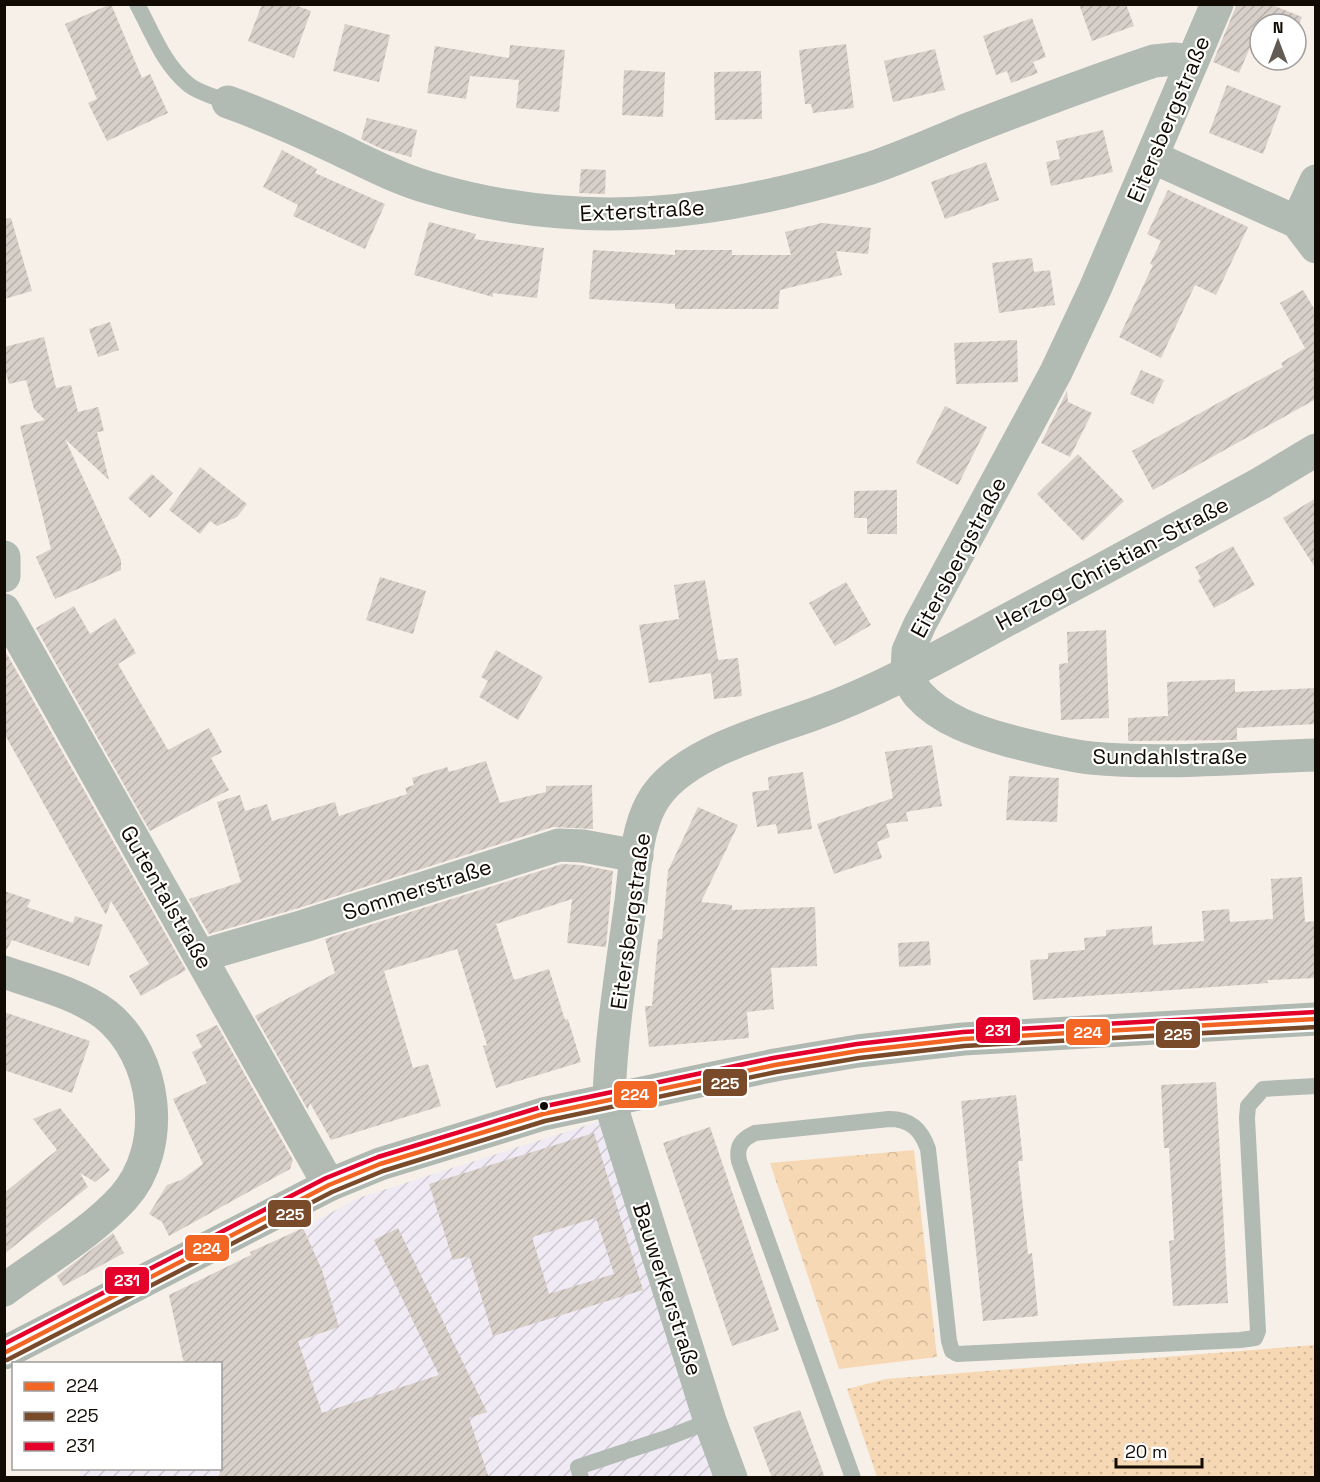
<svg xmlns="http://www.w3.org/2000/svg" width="1320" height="1482" viewBox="0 0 1320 1482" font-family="'Space Grotesk',sans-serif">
<defs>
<pattern id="industrial-furrows" width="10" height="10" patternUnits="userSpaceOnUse" patternTransform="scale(1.5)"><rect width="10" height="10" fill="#efeaf3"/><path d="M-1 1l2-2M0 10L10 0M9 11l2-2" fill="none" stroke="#ccc7cf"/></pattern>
<pattern id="grass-dots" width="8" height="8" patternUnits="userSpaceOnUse" patternTransform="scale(1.5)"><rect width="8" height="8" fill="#f6d8b5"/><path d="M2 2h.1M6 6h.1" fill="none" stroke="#d2b89a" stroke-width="1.8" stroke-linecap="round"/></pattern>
<pattern id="park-crowns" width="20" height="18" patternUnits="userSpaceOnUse" patternTransform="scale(1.5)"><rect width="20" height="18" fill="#f6d8b5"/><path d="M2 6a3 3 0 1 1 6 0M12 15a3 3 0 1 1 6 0" fill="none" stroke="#d2b89a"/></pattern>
<pattern id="building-hatch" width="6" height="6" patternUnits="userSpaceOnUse" patternTransform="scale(1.5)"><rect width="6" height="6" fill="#d7cfc8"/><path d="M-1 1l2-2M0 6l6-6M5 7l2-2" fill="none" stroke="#b8b0aa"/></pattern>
</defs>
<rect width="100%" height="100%" fill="#f7f0e8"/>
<!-- industrial -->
<path fill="url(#industrial-furrows)" d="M600 1121 718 1477 81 1478 78 1469 220 1468 257 1356 339 1327 322 1270 303 1228 358 1198Z"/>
<!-- grass -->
<path fill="url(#grass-dots)" d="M1315 1345V1477H877L847 1389 886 1379Z"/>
<!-- park -->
<path fill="url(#park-crowns)" d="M914 1150 937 1357 839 1369 770 1163Z"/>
<!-- building -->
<g fill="url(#building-hatch)" fill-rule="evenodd">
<path d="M111 4 142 78 150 74 168 113 107 141 88 103 97 99 65 24Z"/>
<path d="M262 4H292L311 11 294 58 248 41Z"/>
<path d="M1079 4H1126L1134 26 1092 41Z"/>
<path d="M1237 4H1270L1302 17 1296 32V24H1260V48L1251 45 1239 73 1213 62Z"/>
<path d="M1032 18 1046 57 1033 62 1038 73 1011 83 1007 71 996 75 983 36Z"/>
<path d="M345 24 390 35 379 82 333 71Z"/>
<path d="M846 44 854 108 813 113 811 104H805L799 50Z"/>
<path d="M510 45 565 50 559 112 516 108 519 80 470 76 466 99 427 93 435 46 509 58Z"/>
<path d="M935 49 945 90 893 102 884 61Z"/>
<path d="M624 70 665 72 663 117 622 115Z"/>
<path d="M761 71 762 119 715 120 714 72Z"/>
<path d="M1227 85 1281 106 1263 154 1209 133Z"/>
<path d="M367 118 417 130 411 157 382 149 361 139Z"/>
<path d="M1103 130 1113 172 1051 186 1046 162 1060 159 1056 141Z"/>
<path d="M282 150 317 169 315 173 385 204 365 249 293 216 298 205 263 187Z"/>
<path d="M986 162 999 200 945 219 931 182Z"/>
<path d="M581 169 606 170 605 194 579 193Z"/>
<path d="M1168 190 1248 227 1216 295 1195 285 1161 358 1119 337 1153 265 1150 264 1161 241 1147 234Z"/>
<path d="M11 218 32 291 4 299V219Z"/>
<path d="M429 222 476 234 474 239 544 248 537 298 493 293V297L414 275Z"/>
<path d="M822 223 871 228 868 254 836 251 842 275 780 290 778 309H675V304L589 299 593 250 675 255V250H732V255H791L785 232Z"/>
<path d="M1032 258 1034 272 1050 270 1055 305 999 313 992 263Z"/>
<path d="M1303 290 1316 312V399L1153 490 1132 451 1283 367 1281 363 1305 348 1280 303Z"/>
<path d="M110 322 119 350 98 357 89 329Z"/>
<path d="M44 337 56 388 71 385 78 412 98 407 104 431 97 432 109 480 65 439 121 560V570L55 599 36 557 51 549 20 426 45 420 34 409 26 380 9 384 4 366V347Z"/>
<path d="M1017 340 1018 382 956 384 954 343Z"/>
<path d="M1141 370 1164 380 1153 404 1130 394Z"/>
<path d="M1067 391 1068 402 1092 413 1070 457 1041 443Z"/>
<path d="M945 406 987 427 958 485 916 463Z"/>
<path d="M1078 454 1124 501 1083 541 1037 494Z"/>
<path d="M200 467 247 504 237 517 217 526 210 521 200 534 169 510Z"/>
<path d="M152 474 173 493 150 518 128 498Z"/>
<path d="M897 490V534H867V518H854V491Z"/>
<path d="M1316 498V569L1283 518Z"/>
<path d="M1233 546 1255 585 1214 608 1198 580 1201 578 1195 567Z"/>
<path d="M380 577 426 591 413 634 366 620Z"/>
<path d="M705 580 718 660 738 658 742 696 714 699 711 673 649 683 639 625 679 619 674 585Z"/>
<path d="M846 582 871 625 835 646 809 603Z"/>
<path d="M74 606 90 634 115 618 136 653 118 664 168 750 209 728 222 752 211 758 229 790 150 831 36 628Z"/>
<path d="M1106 630 1109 718 1061 720 1059 664 1068 663 1067 632Z"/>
<path d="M4 649 186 970 141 996 129 976 149 964 111 901 106 915 4 733Z"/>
<path d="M496 650 543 677 518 720 479 697 488 681 481 677Z"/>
<path d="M1235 679V692L1316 688V724L1237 728V740L1128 741V718L1168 716 1167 682Z"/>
<path d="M932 745 942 806 906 812 908 821 886 824 890 837 877 842 882 858 834 874 817 824 893 798 885 752Z"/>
<path d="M486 761 500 803 546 792V786L592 785 593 829 553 827 299 908 209 934 189 899 241 882 217 802 240 795 245 811 267 804 272 821 335 802 339 816 407 794 405 788 414 785 412 778 447 767 449 772Z"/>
<path d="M803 772 812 829 778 834 776 824 757 827 752 792 769 790 768 777Z"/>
<path d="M1009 776 1059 778 1057 822 1006 820Z"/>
<path d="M698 807 738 825 701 902 732 905V910L815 907 817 966 771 968 774 1009 747 1012 749 1038 649 1047 645 1006H652L658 939H662L668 871Z"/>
<path d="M562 864 581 865 613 871 606 947 567 943 572 899 496 924 514 980 549 969 565 1020 568 1019 581 1062 496 1088 483 1046 487 1045 457 949 384 971 413 1068 428 1064 441 1106 331 1140 310 1103 308 1110 255 1016 335 973 325 939Z"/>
<path d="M1302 877 1305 922 1316 921V978L1267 980 1268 983 1033 1000 1030 960 1048 959V953L1085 950 1084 938 1106 936V930L1152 926 1153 945 1204 941 1202 911 1229 909 1230 922 1273 919 1271 879Z"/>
<path d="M4 891 31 900 27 907 73 923 75 916 103 925 89 966 12 940 4 954Z"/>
<path d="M929 941 931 965 899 967 898 943Z"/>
<path d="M4 1012 90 1041 72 1093 4 1070Z"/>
<path d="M217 1025 293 1160 290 1169 169 1236 162 1222 149 1214 167 1185 181 1180 203 1164 173 1099 207 1083 192 1052 202 1047 196 1035Z"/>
<path d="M1216 1082 1228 1303 1173 1306 1169 1241 1174 1240 1169 1148H1164L1161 1085Z"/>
<path d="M1016 1095 1023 1161H1018L1028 1254 1032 1253 1038 1316 983 1321 961 1101Z"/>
<path d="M60 1108 110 1170 95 1182 80 1173 88 1187 4 1254V1193L57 1150 33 1119Z"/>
<path d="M710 1127 779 1330 732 1346 663 1143Z"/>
<path d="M594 1133 643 1290 493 1336 469 1256 453 1260 429 1184ZM596 1218 614 1274 549 1294 532 1237Z"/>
<path d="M303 1228 322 1270 339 1327 298 1341 322 1413 439 1375 374 1240 398 1228 487 1412 469 1418 489 1478H220V1364H184L169 1295 251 1255 250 1252Z"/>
<path d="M113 1233 124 1253 63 1286 57 1276Z"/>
<path d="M800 1410 825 1478H772L753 1427Z"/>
</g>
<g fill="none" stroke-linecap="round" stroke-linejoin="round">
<!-- lane -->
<g stroke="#b1bab3" stroke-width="16">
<path d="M137 4C152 32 164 65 189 85 199 93 216 97 228 102"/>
<path d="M581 1478 578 1467 669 1437 710 1421"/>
<path d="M853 1478 739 1161C736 1146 742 1139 755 1133L889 1119C910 1119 921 1129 928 1149L949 1341 952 1351 957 1354 1240 1340 1255 1338 1258 1331 1247 1118 1248 1106 1263 1089 1316 1086"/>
</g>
<!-- street -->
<g stroke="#b1bab3" stroke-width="33">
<path d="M228 102C264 115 298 130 332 146 364 161 395 178 430 188 582 233 722 215 871 168 903 157 935 143 966 130 1028 106 1091 82 1154 61L1174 59 1192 61"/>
<path d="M1152 157 1297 222 1316 247"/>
<path d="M1297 222 1316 181"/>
<path d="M4 557V576"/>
<path d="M4 610 329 1185"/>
<path d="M907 674 908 651 920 624 1056 372 1095 289 1217 4"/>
<path d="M907 674C910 680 913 688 918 694 941 720 977 732 1010 741 1037 748 1064 755 1091 758 1165 765 1241 757 1316 755"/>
<path d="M200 956 304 926 559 845 583 846 637 856"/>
<path d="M731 1478 710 1421 609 1099C611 1033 622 967 631 901 635 869 636 832 651 804 677 754 765 732 814 714 881 690 944 654 1007 620 1092 575 1177 529 1261 483L1316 450"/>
</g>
<!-- secondary -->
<g stroke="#b0b9b1" stroke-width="33">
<path d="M4 972C38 984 76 993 105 1014 157 1055 169 1147 123 1198 91 1233 43 1261 4 1290"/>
<path d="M4 1353 329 1185 380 1164 543 1114 775 1065 858 1051 963 1039 1316 1019"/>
</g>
<!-- bus-1 casing -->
<g stroke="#fff" stroke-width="9">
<path id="bus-1" d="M4 1353 329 1185 380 1164 543 1114 775 1065 858 1051 963 1039 1316 1019"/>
</g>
<!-- bus-2 casing -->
<g stroke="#fff" stroke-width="9">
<path id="bus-2" d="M7 1360 332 1192 383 1171 545 1121 776 1072 859 1058 964 1046 1316 1027"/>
</g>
<!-- bus-3 casing -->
<g stroke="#fff" stroke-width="9">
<path id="bus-3" d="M4 1344 326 1178 378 1157 541 1107 773 1058 857 1044 963 1032 1316 1012"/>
</g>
<!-- bus-1 -->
<use href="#bus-1" stroke="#f26522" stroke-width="4.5"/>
<!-- bus-2 -->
<use href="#bus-2" stroke="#7a4b2a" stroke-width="4.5"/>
<!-- bus-3 -->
<use href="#bus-3" stroke="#e4002b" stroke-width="4.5"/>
</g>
<!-- markers -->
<circle fill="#120b04" stroke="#fff" stroke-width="2" cx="544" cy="1106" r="5"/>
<g text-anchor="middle" stroke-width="4.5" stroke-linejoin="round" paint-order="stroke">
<!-- street labels -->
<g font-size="22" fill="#120b04" stroke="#fff">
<text transform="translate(1168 119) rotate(-67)" y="8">Eitersbergstraße</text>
<text transform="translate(642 210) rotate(-3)" y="8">Exterstraße</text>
<text transform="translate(958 557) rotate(-62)" y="8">Eitersbergstraße</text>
<text transform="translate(1112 563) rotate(-28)" y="8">Herzog-Christian-Straße</text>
<text x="1170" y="764">Sundahlstraße</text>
<text transform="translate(417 889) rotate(-18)" y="8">Sommerstraße</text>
<text transform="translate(167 897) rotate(60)" y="8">Gutentalstraße</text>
<text transform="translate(630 921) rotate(-82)" y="8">Eitersbergstraße</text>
<text transform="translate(668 1289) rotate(72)" y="8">Bauwerkerstraße</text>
</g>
</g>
<g stroke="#fff" stroke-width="2">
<rect x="975" y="1016" width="46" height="28" rx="6" fill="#e4002b"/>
<rect x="1065" y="1018" width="46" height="28" rx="6" fill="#f26522"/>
<rect x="1155" y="1020" width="46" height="29" rx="6" fill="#7a4b2a"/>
<rect x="702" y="1068" width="46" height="29" rx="6" fill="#7a4b2a"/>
<rect x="613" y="1080" width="45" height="29" rx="6" fill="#f26522"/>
<rect x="267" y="1199" width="45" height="29" rx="6" fill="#7a4b2a"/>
<rect x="184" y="1234" width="46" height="28" rx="6" fill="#f26522"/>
<rect x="104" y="1266" width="46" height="29" rx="6" fill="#e4002b"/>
</g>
<g font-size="16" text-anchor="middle" font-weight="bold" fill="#fff">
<text x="998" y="1036">231</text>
<text x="1088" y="1038">224</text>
<text x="1178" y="1040">225</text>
<text x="725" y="1089">225</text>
<text x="635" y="1100">224</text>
<text x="290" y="1220">225</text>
<text x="207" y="1254">224</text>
<text x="127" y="1286">231</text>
</g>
<!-- border -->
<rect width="1320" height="1482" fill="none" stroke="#120b04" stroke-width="12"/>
<!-- legend -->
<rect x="12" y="1362" width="210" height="108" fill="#ffffff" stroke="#a09d9b" stroke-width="1.5"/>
<rect x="24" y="1382" width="30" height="9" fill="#f26522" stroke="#a09d9b" stroke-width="1.5"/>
<text x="66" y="1392" font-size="18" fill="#120b04">224</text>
<rect x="24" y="1412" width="30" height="9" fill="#7a4b2a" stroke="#a09d9b" stroke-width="1.5"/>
<text x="66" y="1422" font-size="18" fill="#120b04">225</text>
<rect x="24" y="1442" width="30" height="9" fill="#e4002b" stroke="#a09d9b" stroke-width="1.5"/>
<text x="66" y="1452" font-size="18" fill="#120b04">231</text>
<!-- north arrow -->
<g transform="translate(1278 42)"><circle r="28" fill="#ffffff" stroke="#a09d9b" stroke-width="1.5"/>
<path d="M0-4.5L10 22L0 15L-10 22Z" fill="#625b54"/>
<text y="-9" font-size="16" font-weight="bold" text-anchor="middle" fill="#120b04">N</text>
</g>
<!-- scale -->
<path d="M1116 1458v9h86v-9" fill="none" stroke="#120b04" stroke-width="3"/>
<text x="1125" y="1458" font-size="18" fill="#120b04" stroke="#ffffff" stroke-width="4.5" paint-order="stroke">20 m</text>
</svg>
